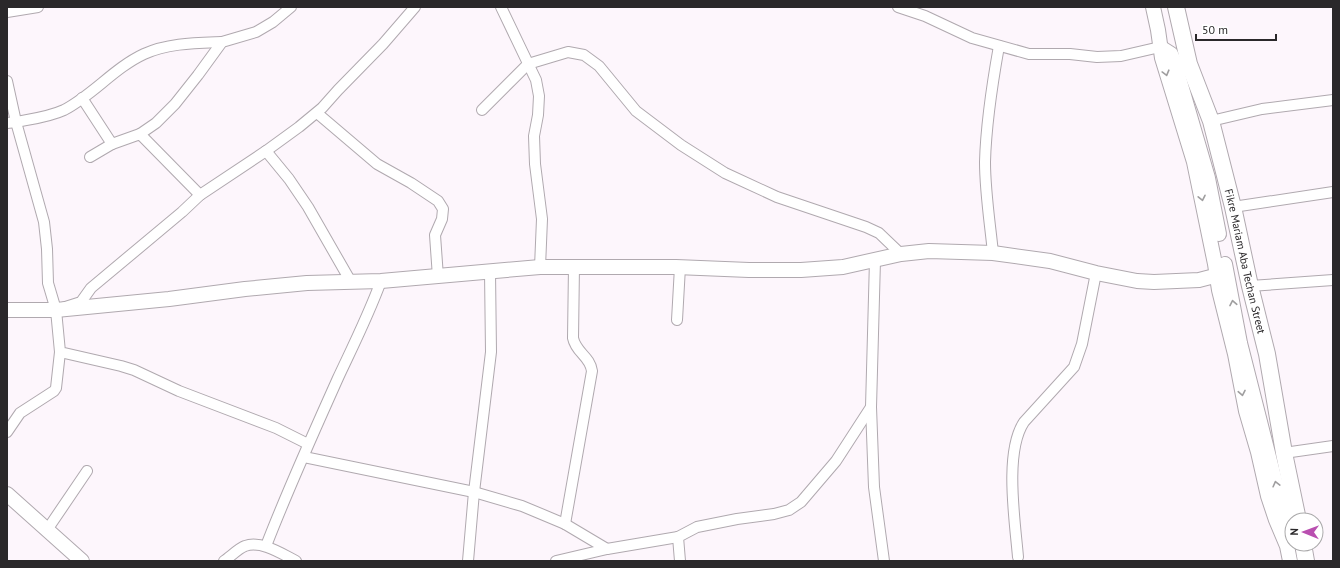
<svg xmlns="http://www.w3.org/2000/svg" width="1340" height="568" viewBox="0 0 1340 568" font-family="'PT Sans',sans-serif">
<rect width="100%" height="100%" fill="#fdf6fc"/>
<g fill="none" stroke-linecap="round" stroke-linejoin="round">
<!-- street casing -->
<g stroke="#b0a9af" stroke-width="12">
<g id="street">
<path d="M501 7 536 80 539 96 538 115 534 136 535 164 542 219 540 267"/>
<path d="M898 7 925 16 972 38 1029 54H1070L1097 57 1121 56 1160 47"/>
<path d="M7 12 38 7"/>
<path d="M7 81 16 122 7 123"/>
<path d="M82 98 112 144 90 157"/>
<path d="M482 110 528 64 568 52 584 55 599 66 636 111 681 145 725 173 777 197 866 227 879 233 901 254"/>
<path d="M317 113 377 164 411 183 438 201 443 209 442 219 435 235 438 277"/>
<path d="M1211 121 1262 109 1333 100"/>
<path d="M140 134 156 123 175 104 198 75 222 42 256 32 273 22 291 7"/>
<path d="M112 144 140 134 200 195"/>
<path d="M266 151 289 179 308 207 351 282"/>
<path d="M1233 207 1333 192"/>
<path d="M993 253C990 223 985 192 985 162 986 123 992 85 999 46"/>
<path d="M1250 286 1333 280"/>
<path d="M56 310 48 283 47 249 44 222 16 122C32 119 49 117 64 110 93 95 114 68 144 54 168 43 196 43 222 42"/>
<path d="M677 320 680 267"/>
<path d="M871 407 874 487 884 561"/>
<path d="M7 432 20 413 54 391 56 388 60 352"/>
<path d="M308 444 276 428 179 391 134 370 121 366 60 352 56 310 81 302 91 288 182 212 200 195 266 151 299 127 322 108 338 90 383 44 415 7"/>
<path d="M1284 453 1333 446"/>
<path d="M304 457 474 492 522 506 565 524 607 549"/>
<path d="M565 524 592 371C590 356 576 353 573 338L574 266"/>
<path d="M47 530 87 471"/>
<path d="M266 546C288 489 313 434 338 378 353 346 369 314 381 281"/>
<path d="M1018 557C1015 521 1004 452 1024 422L1074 367 1082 344 1096 273"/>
<path d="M224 561C230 557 239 548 245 546 261 540 282 554 296 561"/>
<path d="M468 561 474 492 491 352 490 272"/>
<path d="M556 561 607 549 678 537"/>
<path d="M680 561 678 537 697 527 737 519 774 514 789 510 801 502 836 461 871 407 875 260"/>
</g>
</g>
<!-- secondary casing -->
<g stroke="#b0a9af" stroke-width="16">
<g id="secondary">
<path d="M1153 7 1158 30 1162 58 1194 162 1215 264 1219 290 1235 354 1246 411 1258 452 1268 496 1276 520 1287 546 1290 561"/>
<path d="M1160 47 1171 54 1174 61 1208 178 1219 234"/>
<path d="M1225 264 1240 343 1285 520"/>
<path d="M7 310H56L169 299 245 289 307 283 381 281 540 267H676L749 270H801L843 267 901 254 929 251 993 253 1050 261 1096 273 1137 281 1154 282 1199 280 1226 273"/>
<path d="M7 494 82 561"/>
</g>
</g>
<!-- primary casing -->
<g stroke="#b0a9af" stroke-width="18">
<g id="primary">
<path id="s1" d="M1176 7 1189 64 1211 121 1233 207 1250 286 1267 354 1284 453 1298 520"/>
<path d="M1285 522 1292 529"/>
<path d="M1303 544 1306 561"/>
</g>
</g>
<!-- street -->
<use href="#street" stroke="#fff" stroke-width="10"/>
<!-- secondary -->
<use href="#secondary" stroke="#fff" stroke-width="14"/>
<!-- primary -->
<use href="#primary" stroke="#fff" stroke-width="16"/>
</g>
<!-- one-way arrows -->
<defs><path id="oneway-chevron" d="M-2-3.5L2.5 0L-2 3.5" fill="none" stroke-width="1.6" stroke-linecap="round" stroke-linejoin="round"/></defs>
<g stroke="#9f9e9f">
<use href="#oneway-chevron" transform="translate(1166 73) rotate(75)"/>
<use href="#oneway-chevron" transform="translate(1202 198) rotate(78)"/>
<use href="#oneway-chevron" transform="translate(1233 303) rotate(-101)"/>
<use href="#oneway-chevron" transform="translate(1242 393) rotate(79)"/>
<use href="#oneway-chevron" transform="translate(1276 484) rotate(-104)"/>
</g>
<g text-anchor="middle" stroke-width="3.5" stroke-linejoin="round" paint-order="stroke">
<!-- street labels -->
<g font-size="11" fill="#2a282a" stroke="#fff">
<text dy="4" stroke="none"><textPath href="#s1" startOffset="264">Fikre Mariam Aba Techan Street</textPath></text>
</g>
</g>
<!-- border -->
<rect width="1340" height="568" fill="none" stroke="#2a282a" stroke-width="16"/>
<!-- north arrow -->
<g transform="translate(1304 532) rotate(271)"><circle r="19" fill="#ffffff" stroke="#aaa9aa"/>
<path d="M0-3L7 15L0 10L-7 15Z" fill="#b94fb0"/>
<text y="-6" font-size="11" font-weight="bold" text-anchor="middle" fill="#2a282a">N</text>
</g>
<!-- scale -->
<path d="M1196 34v6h80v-6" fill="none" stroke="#2a282a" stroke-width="2"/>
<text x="1202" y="34" font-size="12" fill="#2a282a" stroke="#ffffff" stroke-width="3" paint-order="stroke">50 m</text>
</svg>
